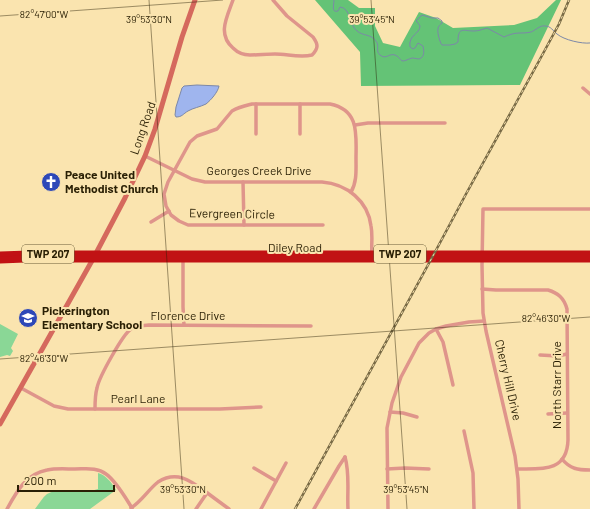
<svg xmlns="http://www.w3.org/2000/svg" width="590" height="509" viewBox="0 0 590 509" font-family="Barlow,sans-serif">
<rect width="100%" height="100%" fill="#fae4af"/>
<!-- green -->
<g fill="#8ad796">
<path d="M0 324 18 334 11 348 13 351 10 356 7 355 0 357Z"/>
<path d="M98 473C106 475 112 483 116 490L90 509H35C39 504 42 498 47 494 61 486 82 495 98 489Z"/>
</g>
<!-- forest -->
<path fill="#64c376" d="M315 0H348L359 8H375V26L383 43 400 47 419 12 436 18 453 28 514 25 537 18 556 0H561L520 85 361 86 360 52Z"/>
<!-- water -->
<path fill="#9fb5ee" stroke="#7c88a8" d="M197 85 219 86C218 92 211 100 206 104 200 107 193 108 188 111 183 114 182 117 176 117L175 115 176 107 182 88 184 86Z"/>
<g fill="none" stroke-linecap="round" stroke-linejoin="round">
<!-- stream -->
<path stroke="#7c88a8" stroke-width="1" d="M334 0C334 5 331 13 338 11L340 7C351 8 349 25 357 31 363 36 371 34 376 41 380 46 375 51 380 55 386 60 389 53 395 55 398 56 400 59 402 61 406 61 408 59 412 58 414 58 418 59 419 59 425 57 424 51 423 46L418 43 415 48 413 49 410 47C408 35 420 34 420 26 420 26 417 21 416 21L422 15 432 18H438L442 21V23C440 25 438 26 438 29 437 32 440 43 442 45H450L455 44 458 42C458 26 463 31 474 31 479 31 483 29 487 28L504 37C508 35 514 33 519 33 523 33 527 33 531 32 536 30 540 25 545 26 551 26 553 31 557 34 564 40 582 44 590 43"/>
<!-- street -->
<g stroke="#df958b" stroke-width="3.5">
<path d="M233 0C227 17 217 34 233 48 238 53 244 55 250 55 258 55 267 54 275 54 287 54 300 58 312 55 319 48 318 44 313 37L287 16 273 0"/>
<path d="M583 88 590 94"/>
<path d="M355 125 368 123H445"/>
<path d="M256 134V104"/>
<path d="M300 134V104"/>
<path d="M145 156 192 179 205 182H322C347 184 368 201 371 226 373 236 371 245 372 254"/>
<path d="M243 182 244 225"/>
<path d="M151 222 169 211"/>
<path d="M323 225H188L179 221 171 215 166 206 164 194 168 182 190 142 197 136 217 129 232 111C239 107 244 106 252 104H330C360 110 356 135 356 159 356 170 357 182 351 192"/>
<path d="M183 259V307L184 325"/>
<path d="M482 289 496 290H548C558 293 564 298 567 309L568 440C567 472 542 469 518 469"/>
<path d="M436 329 443 342 453 385"/>
<path d="M540 355 558 356 567 354"/>
<path d="M21 388 54 406 68 409H220L261 407"/>
<path d="M95 409C95 402 95 395 97 388 99 377 123 334 131 329 136 325 143 326 149 325L311 326"/>
<path d="M390 412 403 413 417 417"/>
<path d="M548 414 567 413"/>
<path d="M464 431 473 473 474 509"/>
<path d="M345 457C350 474 347 491 348 509"/>
<path d="M562 459C570 469 578 470 590 470"/>
<path d="M254 468 276 481"/>
<path d="M387 469 405 468 429 469"/>
<path d="M131 508C142 501 148 490 158 482 177 470 191 481 206 492 214 498 221 503 229 509"/>
<path d="M7 509C17 491 26 474 47 470 56 468 66 469 75 469 86 469 97 467 106 474 116 481 125 497 132 508"/>
<path d="M196 509 207 493"/>
<path d="M261 509 286 463"/>
<path d="M314 509 339 466 345 457"/>
<path d="M388 509 387 428 392 403 401 377 419 343 429 333 436 329 446 326 469 322 484 321"/>
<path d="M519 509 518 479 515 456 486 331 483 313 482 265 483 209H590"/>
</g>
<!-- secondary -->
<path stroke="#d5695d" stroke-width="5" d="M0 424 93 259 125 198 145 156 155 129 182 37 195 0"/>
<!-- highway -->
<g stroke="#c11214" stroke-width="7">
<path d="M0 255 29 254H590"/>
<path d="M0 260 25 259H590"/>
</g>
<!-- rail casing -->
<g stroke="#776944" stroke-width="2.5">
<path id="rail" d="M295 509 434 254 466 194 539 61 559 24 569 0"/>
</g>
<!-- rail -->
<use href="#rail" stroke="#fae4af" stroke-width="1" stroke-dasharray="3" stroke-linecap="butt"/>
</g>
<!-- ticks -->
<path fill="none" stroke="#291f04" stroke-width="1" stroke-opacity="0.45" d="M149 0 184 509M371 0 407 509M0 16 223 0M0 359 590 317"/>
<!-- icons -->
<defs>
<g id="church-disc" transform="scale(1)"><circle r="9.5" fill="#2d48b8" stroke="#fae4af"/><path d="M-1.2-6h2.4v3.5h3.3v2.4h-3.3V6h-2.4V-.1h-3.3v-2.4h3.3Z" fill="#fff"/></g>
<g id="school-disc" transform="scale(1)"><circle r="9.5" fill="#2d48b8" stroke="#fae4af"/><path d="M0-5L7-2L0 1L-7-2ZM-4 1L0 2.5L4 1V4Q0 6-4 4Z" fill="#fff"/></g>
</defs>
<g fill-rule="evenodd">
<use href="#church-disc" x="51" y="182"/>
<use href="#school-disc" x="28" y="318"/>
</g>
<g text-anchor="middle" stroke-width="4" stroke-linejoin="round" paint-order="stroke">
<!-- shield labels -->
<g fill="#fae4af" stroke="#685a37" stroke-width="1">
<rect x="22" y="245" width="52" height="18" rx="3"/>
<rect x="374" y="245" width="52" height="18" rx="3"/>
</g>
<g font-size="11" font-weight="bold" fill="#291f04">
<text x="48" y="258">TWP 207</text>
<text x="400" y="258">TWP 207</text>
</g>
<!-- street labels -->
<g font-size="12" fill="#291f04" stroke="#fae4af">
<text transform="translate(143 128) rotate(-71)" y="4">Long Road</text>
<text x="259" y="175">Georges Creek Drive</text>
<text transform="translate(232 214) rotate(1)" y="4">Evergreen Circle</text>
<text x="295" y="252">Diley Road</text>
<text x="188" y="320">Florence Drive</text>
<text transform="translate(508 380) rotate(77)" y="4">Cherry Hill Drive</text>
<text transform="translate(557 385) rotate(-90)" y="4">North Starr Drive</text>
<text x="138" y="403">Pearl Lane</text>
</g>
<!-- poi labels -->
<g font-size="12" font-weight="bold" fill="#291f04" stroke="#fae4af" text-anchor="start">
<text x="65" y="179">Peace United<tspan x="65" dy="14">Methodist Church</tspan></text>
<text x="42" y="315">Pickerington<tspan x="42" dy="14">Elementary School</tspan></text>
</g>
</g>
<g font-size="10" text-anchor="middle" fill="#291f04" stroke="#fae4af" stroke-width="4" stroke-linejoin="round" paint-order="stroke">
<text x="44" y="18">82°47'00"W</text>
<text x="149" y="23">39°53'30"N</text>
<text x="372" y="23">39°53'45"N</text>
<text x="546" y="322">82°46'30"W</text>
<text x="44" y="362">82°46'30"W</text>
<text x="183" y="493">39°53'30"N</text>
<text x="406" y="493">39°53'45"N</text>
</g>
<!-- scale -->
<path d="M18 485v6h96v-6" fill="none" stroke="#291f04" stroke-width="2"/>
<text x="24" y="485" font-size="12" fill="#291f04" stroke="#fae4af" stroke-width="3" paint-order="stroke">200 m</text>
</svg>
